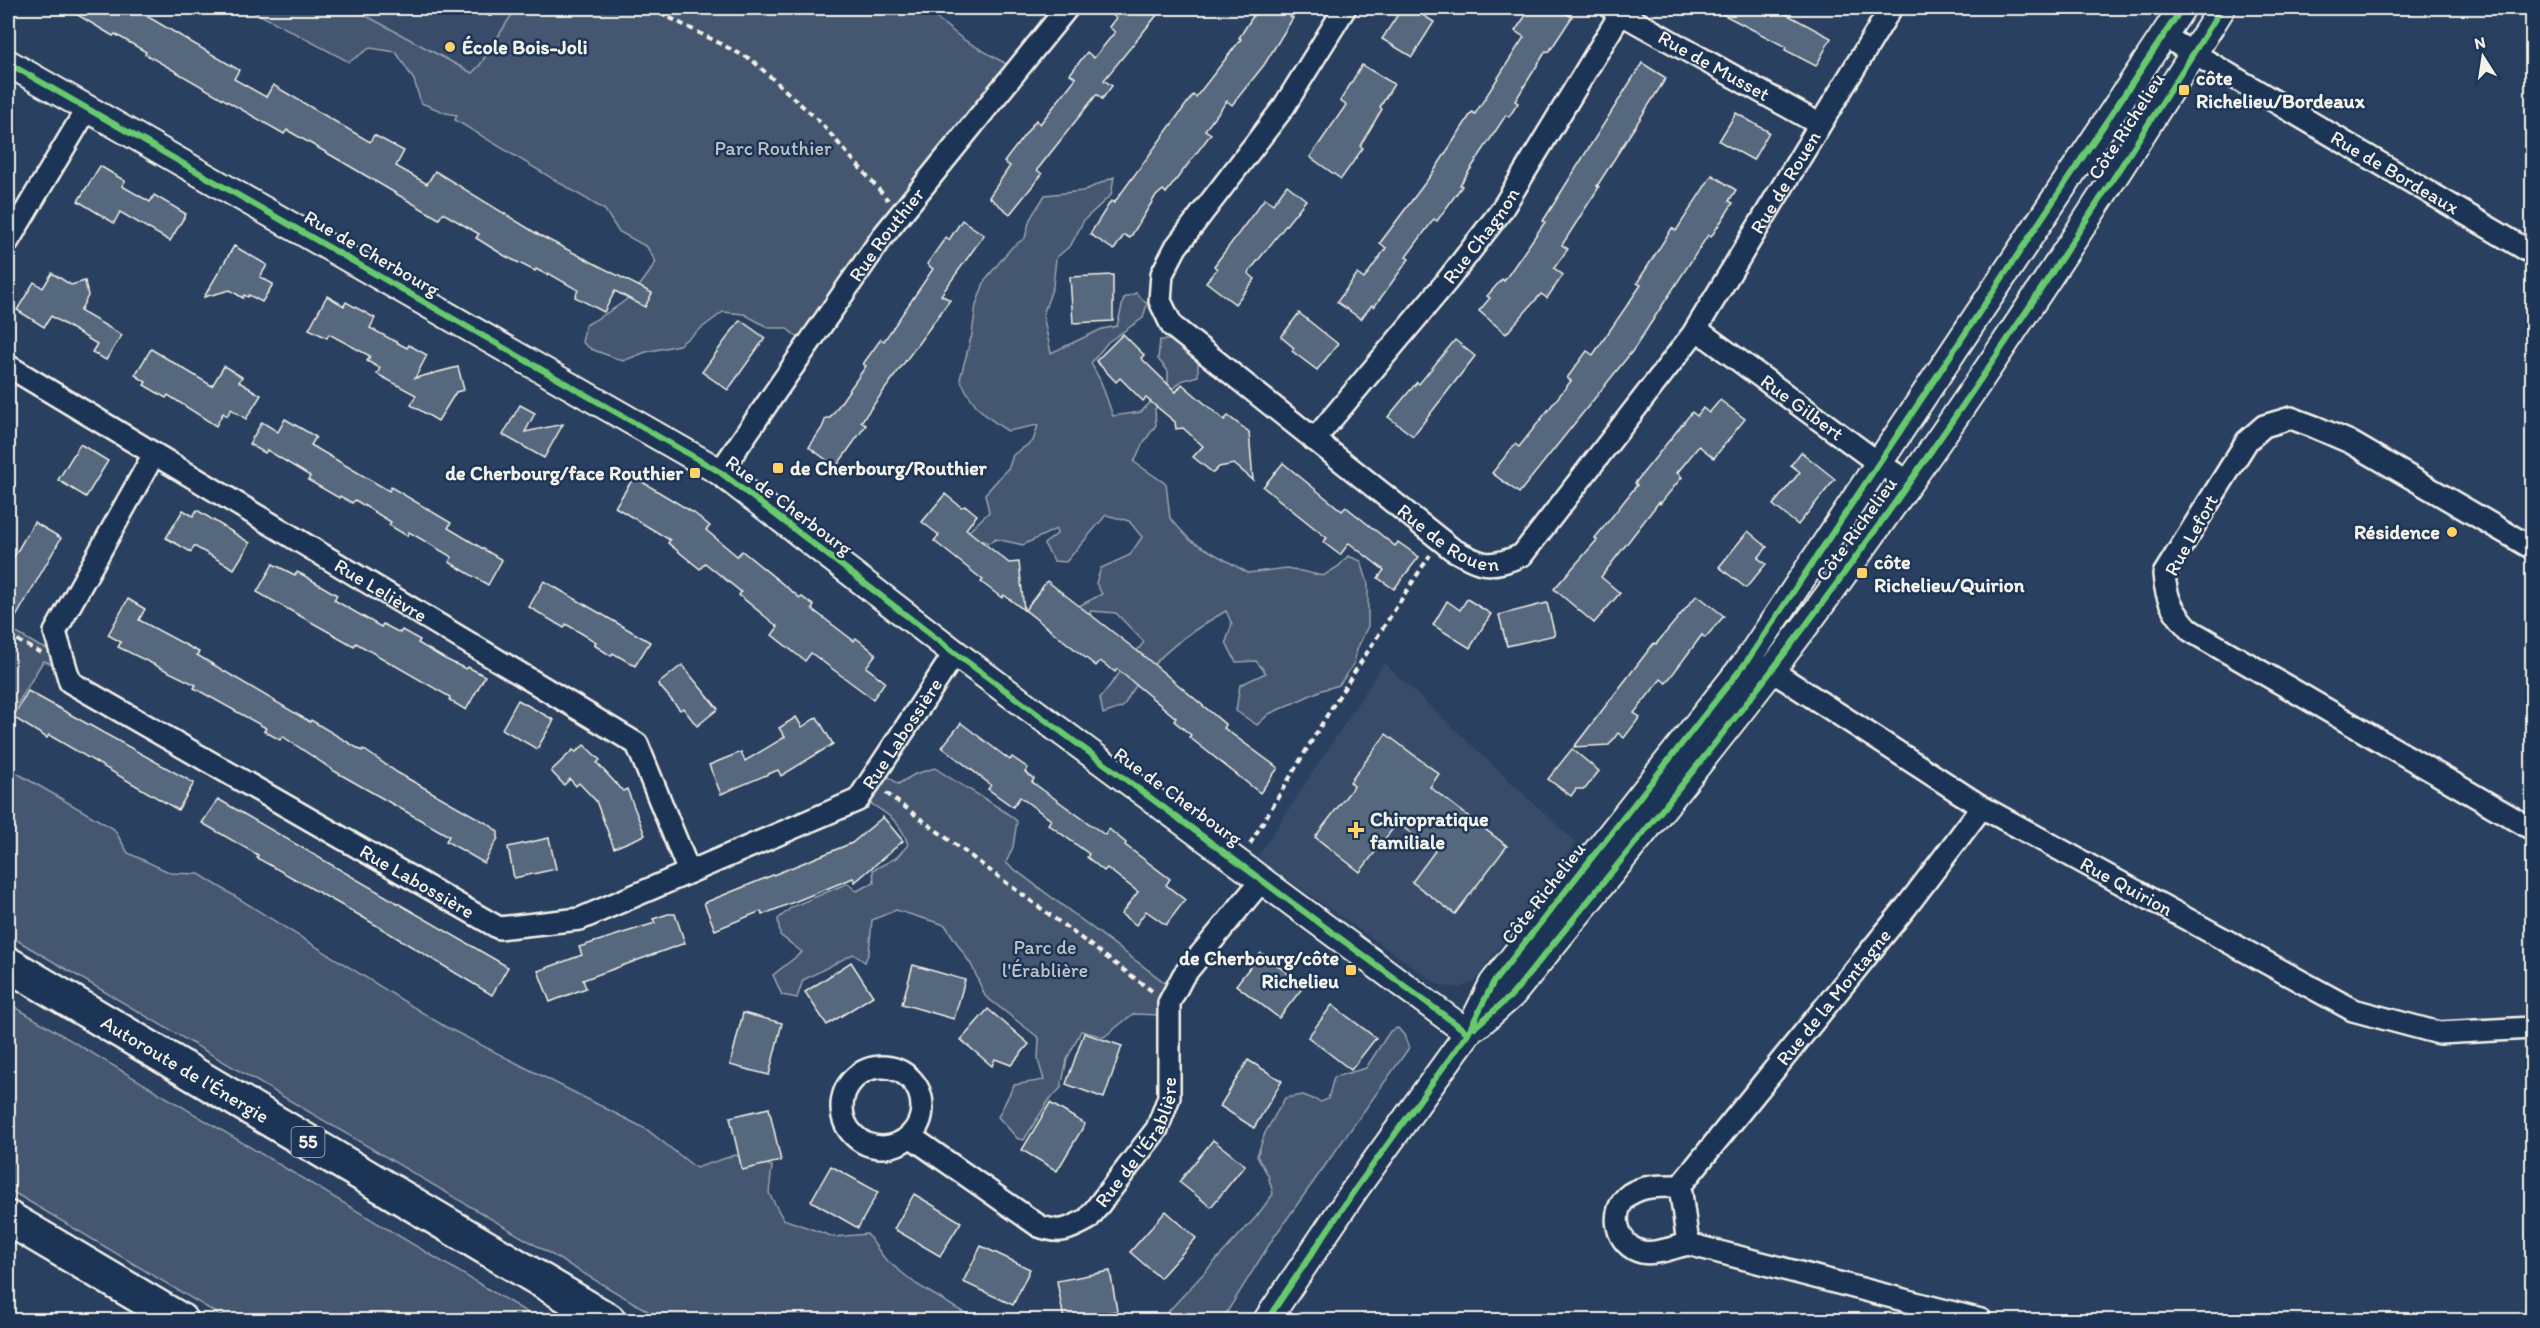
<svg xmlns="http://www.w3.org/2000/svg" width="2540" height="1328" viewBox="0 0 2540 1328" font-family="Itim,sans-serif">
<rect width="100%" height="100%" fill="#2a4060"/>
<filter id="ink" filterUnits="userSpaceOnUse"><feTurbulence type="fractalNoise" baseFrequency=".0167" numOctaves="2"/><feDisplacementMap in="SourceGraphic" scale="12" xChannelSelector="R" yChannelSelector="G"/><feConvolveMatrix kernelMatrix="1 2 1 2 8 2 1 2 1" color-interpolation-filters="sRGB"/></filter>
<g filter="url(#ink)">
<!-- built -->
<g fill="#374c69">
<path d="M324 8H524L475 86Z"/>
<path d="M1384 663 1576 843 1474 982 1458 988 1439 985 1257 858Z"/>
</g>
<!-- green -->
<g fill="#445771" stroke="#9ca4ac" stroke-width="1.5">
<path d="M247 8H352L472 73 480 65 516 8H918L931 14 964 40 1017 70 801 340 786 328H769L744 314 723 312 679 345 646 352 623 361 591 349 582 342 586 325C622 305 634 298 656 262L647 247 618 231 605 210 455 120 457 115 446 113 421 103 414 80 396 52 370 48 349 62Z"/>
<path d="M1114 177 1111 195 1084 220 1071 245 1056 258 1053 286 1043 315 1051 353 1102 329 1117 326 1124 298 1136 293 1147 304 1143 318 1108 342 1091 363 1101 382 1113 416 1141 412 1168 384V371L1158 359 1160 340H1178L1198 360V376L1181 381 1155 409 1156 425 1142 445 1134 462 1166 484 1170 518 1190 540 1248 573 1287 568 1323 576 1339 566 1348 556 1361 561 1368 584V626L1357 649 1354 664 1339 685 1322 690 1269 714 1257 725 1236 711 1240 685 1266 673 1256 661 1236 662 1226 642 1232 624 1226 611C1186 633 1144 665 1123 707L1103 714 1100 698 1144 642 1116 613 1091 611 1080 631 1077 607 1102 594 1096 583 1101 568 1130 555 1142 537 1129 521 1106 515 1066 562 1054 561 1044 544 1057 534 1056 529 1023 545 996 539 989 543 980 540 974 547 967 533 989 512 985 494 1009 467 1013 455 1033 441 1038 425 1008 431C983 416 972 404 960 379L972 334 976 305 985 280 1012 247 1025 238 1030 219 1045 195 1083 191Z"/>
<path d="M8 628 39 646 61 653 66 668 43 661 8 720Z"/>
<path d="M8 768 114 829 128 853 171 873 199 874 444 1026 646 1129 696 1168 735 1155 772 1166 769 1193 783 1219 834 1237 867 1234 885 1259 916 1284 976 1320H663L8 935Z"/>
<path d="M935 768C962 787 991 800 1017 821L1013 847 1006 863 1176 991 1161 1015 1133 1014 1104 1037 1081 1031 1067 1059 1061 1088 1049 1100 1024 1140 1018 1139 998 1117 1014 1085 1044 1080 1038 1060 1039 1038 985 996 972 966 945 925 896 910 872 920 869 952 865 962 853 954 803 980 797 998 782 995 773 975 802 952 780 935 778 919 792 907 848 883 856 891 874 883 873 870 896 858 908 845C901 819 883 812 862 798L879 769 898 784 915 774Z"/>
<path d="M8 1003 540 1320H228L8 1189Z"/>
<path d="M1398 1028 1404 1035 1409 1048 1274 1237 1222 1320H1105L1123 1317 1164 1316 1256 1217 1273 1194 1268 1175 1257 1156 1265 1133 1285 1098 1303 1095 1321 1102 1328 1099 1334 1077 1366 1068 1390 1031Z"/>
</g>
<!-- building -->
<g fill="#56677d" stroke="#f4f1e8" stroke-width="1.5">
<path d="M66 8H133L239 70 234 79 266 97 273 85 370 142 374 135 404 151 396 166 427 184 435 171 539 235 652 293 645 307 615 291 604 312 575 297 578 290 548 273 547 275 536 269 535 271 505 256 476 238 479 234 443 213 439 219 341 161 287 130 284 134 145 54 146 52 115 34 113 36Z"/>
<path d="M1104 8H1148L1157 15 1104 80 1112 86 1102 99 1097 94 1037 170 1042 174 1010 214 989 197 1010 166 1004 162 1036 120 1040 124 1076 78 1070 74 1087 52 1094 58 1115 32 1109 27 1116 18Z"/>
<path d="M1258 8H1296L1290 17 1293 18 1264 65 1232 105 1227 101 1205 130 1211 134 1166 193 1163 190 1155 197 1130 238 1124 235 1114 250 1090 234 1111 201 1114 203 1193 95 1196 97 1241 39 1239 38Z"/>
<path d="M1402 8H1411L1434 22 1412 57 1382 39Z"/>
<path d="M1531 8H1557L1572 17 1549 52 1546 51 1515 101 1518 103 1509 117 1506 115 1460 185 1462 186 1437 221 1434 219 1406 257 1409 259 1374 307 1372 305 1361 319 1337 302 1357 274 1364 279 1386 248 1380 243 1434 171 1472 112 1475 114 1524 37 1515 31Z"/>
<path d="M1711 8H1775L1831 38 1816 66 1785 50 1786 47Z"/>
<path d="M1642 63 1666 78 1597 186 1599 187 1562 245 1568 249 1554 268 1563 275 1547 298 1541 294 1506 334 1479 311 1490 298 1487 296 1502 279 1504 281 1545 222 1543 221Z"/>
<path d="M1362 65 1394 84 1380 107 1382 109 1360 146 1363 148 1341 179 1310 157 1346 105 1340 101Z"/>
<path d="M1736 113 1769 132 1753 160 1719 141Z"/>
<path d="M100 166 125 181 122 186 150 202 154 195 186 214 170 241 120 212 114 223 78 201Z"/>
<path d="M1712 175 1736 190 1729 201 1733 203 1711 237 1708 235 1634 349 1519 493 1492 473 1515 444 1519 447 1571 381 1567 378 1587 351 1593 355 1641 285 1637 283 1672 228 1676 231Z"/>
<path d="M1287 185 1306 200 1248 273 1255 279 1235 304 1206 282 1217 269 1214 266 1265 198 1273 204Z"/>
<path d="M962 220 984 235 941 295 950 300 861 422 866 425 836 467 809 447 822 428 826 418H830L866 366 863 364 881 339 884 341 933 269 927 264 946 237 949 240Z"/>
<path d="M234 246 267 265 260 277 273 284 262 302 249 295 248 297 244 295 243 298 230 290 204 297Z"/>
<path d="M52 273 71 285 85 281 88 296 80 311 122 335 106 360 92 352 97 344 51 316 44 327 17 310 34 282 43 288Z"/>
<path d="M1113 275V321L1073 323 1070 277Z"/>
<path d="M327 296 344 306 346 302 375 318 370 328 407 348 409 345 427 355 415 378 458 367 464 390 456 392 438 421 411 405 416 395 377 374 380 368 367 361 370 356 329 334 327 338 309 329Z"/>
<path d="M1299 313 1338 344 1317 370 1292 351 1294 348 1281 337Z"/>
<path d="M740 320 765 338 728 390 702 372Z"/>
<path d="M1123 334 1144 355 1141 358 1176 392 1182 384 1224 420 1228 416 1249 432 1253 480 1234 464 1219 467 1213 473 1193 457 1203 446 1183 428 1176 429 1175 422 1146 398 1143 401 1120 378 1116 382 1096 361Z"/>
<path d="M1455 340 1475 356 1413 436 1388 417 1417 382 1419 384Z"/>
<path d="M151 349 212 386 224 366 242 377 239 382 261 395 246 419 231 409 227 416 223 413 216 426 168 395 166 398 144 385 146 382 135 375Z"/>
<path d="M1720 400 1745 419 1714 458 1699 446 1677 473 1682 477 1660 504 1659 502 1601 577 1620 593 1594 623 1554 589 1597 540 1595 538 1637 485 1635 483 1692 412 1697 416 1703 408 1709 413Z"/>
<path d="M520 405 535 413 525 432 563 424 544 458 503 435Z"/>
<path d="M285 419 316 437 311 445 389 491 391 487 451 523 448 528 502 560 488 585 449 562 452 557 409 532 407 536 389 525 391 522 355 500 352 503 340 496 339 498 308 480 310 476 267 450 265 453 249 444 262 422 278 432Z"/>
<path d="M80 444 108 461 86 497 58 480Z"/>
<path d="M1801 452 1835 479 1798 525 1773 505 1800 472 1791 465Z"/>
<path d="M1283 463 1342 511 1346 507 1395 546 1398 542 1419 557 1394 589 1378 578 1384 570 1349 543 1340 555 1323 542 1327 538 1263 487Z"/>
<path d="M634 477 694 513 710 526 706 530 737 556 742 551 800 598 802 597 814 606 812 609 854 641 856 638 876 654 866 667 885 682 873 699 811 653 805 661 772 635 778 627 739 595 741 592 705 563 700 569 668 543 670 540 615 507Z"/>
<path d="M945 494 961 507 966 506 977 515 966 529 1009 563 1019 562 1024 610 1004 595 1002 598 981 582 983 580 934 541 939 535 922 522Z"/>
<path d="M183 510 193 516 197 510 250 543 234 569 194 546 191 552 166 538Z"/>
<path d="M34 522 61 538 8 631V567Z"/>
<path d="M1748 531 1767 547 1758 558 1766 564 1746 588 1719 567Z"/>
<path d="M273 564 295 575 297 572 303 575 337 595 334 600 381 627 383 624 400 633 402 630 420 640 418 643 445 659 466 669 468 667 485 676 466 710 449 700 450 697 356 643 354 646 257 592Z"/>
<path d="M544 581 650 642 635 666 613 653 611 656 594 645 596 642 566 624 564 628 529 607Z"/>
<path d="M1047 581 1145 657 1226 725 1224 728 1278 768 1260 793 1189 737 1191 735 1174 721 1176 718 1117 669 1115 672 1100 661 1096 666 1025 610Z"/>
<path d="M1697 595 1724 616 1705 638 1702 635 1666 683 1661 679 1634 713 1640 717 1624 738 1618 733 1609 745 1574 747 1654 643 1656 644Z"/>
<path d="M128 599 145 609 139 620 199 652 197 655 310 722 311 720 362 751 363 749 398 773 490 825 498 832V838L484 863 446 841 449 836 336 772 282 736 280 740 264 731 266 728 194 688 196 685 118 647 121 642 108 635Z"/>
<path d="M1467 599 1491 614 1470 648 1433 625 1447 601 1460 610Z"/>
<path d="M1547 603 1555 635 1507 646 1499 615Z"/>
<path d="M682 665 718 709 697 726 683 708 680 710 658 684Z"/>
<path d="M28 691 194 783 178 810 49 735 47 738 13 717Z"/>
<path d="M518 700 554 720 537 749 502 729Z"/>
<path d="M796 717 802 727 817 717 833 744 781 776 778 770 721 794 709 765 741 752 745 761 785 737 779 728Z"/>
<path d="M961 723 1010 760 1012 757 1028 768 1025 772 1034 779 1032 782 1105 835 1109 829 1126 843 1125 845 1170 879 1166 885 1185 900 1166 925 1146 911 1136 925 1121 914 1138 892 1107 868 1104 871 1087 857 1089 854 1048 824 1051 820 1020 797 1013 807 988 789 991 785 942 747Z"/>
<path d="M1386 734 1439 774 1430 787 1507 846 1455 914 1412 882 1435 851 1397 823 1360 872 1315 837 1354 786 1350 782Z"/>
<path d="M584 745 600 760 597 763 623 791 627 789 645 835 614 848 596 801 579 783 576 786 570 779 564 785 551 771 573 750 576 752Z"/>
<path d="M1572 749 1599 771 1585 789H1576L1571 796 1548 779Z"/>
<path d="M218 799 508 967 492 995 359 915 257 858 258 855 202 823Z"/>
<path d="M883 817 903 841 855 882 853 878 762 915 761 911 715 930 704 903 852 843Z"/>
<path d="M549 838 556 869 514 878 508 847Z"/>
<path d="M668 914H675L685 943 583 980 586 988 550 1002 538 971 582 955 579 947 655 923 653 919Z"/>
<path d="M1261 953 1304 986 1279 1018 1236 985Z"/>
<path d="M851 962 873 996 827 1025 805 992Z"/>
<path d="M913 965 965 980 954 1019 902 1004Z"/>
<path d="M1332 1005 1376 1038 1351 1070 1308 1037Z"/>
<path d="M988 1009 1029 1044 1011 1065 995 1059 992 1066 961 1040Z"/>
<path d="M743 1013 782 1023 769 1075 730 1065Z"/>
<path d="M1084 1033 1122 1046 1104 1098 1066 1084Z"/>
<path d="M1248 1060 1282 1081 1254 1128 1220 1106Z"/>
<path d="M1050 1103 1085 1124 1057 1171 1022 1150Z"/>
<path d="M769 1108 781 1161 742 1170 730 1117Z"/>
<path d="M1213 1140 1245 1165 1211 1207 1179 1182Z"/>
<path d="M831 1166 878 1192 858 1228 811 1201Z"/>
<path d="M914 1194 961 1222 940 1256 894 1229Z"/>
<path d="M1166 1211 1196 1238 1160 1278 1130 1252Z"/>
<path d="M981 1246 1030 1269 1013 1305 963 1282Z"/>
<path d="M1110 1271 1117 1311 1064 1320 1057 1281Z"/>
</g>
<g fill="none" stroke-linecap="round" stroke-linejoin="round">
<!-- minor casing -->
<g stroke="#f4f1e8" stroke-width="26">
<g id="minor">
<path id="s1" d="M1345 8 1283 108 1176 247 1162 274 1160 301 1172 326 1452 549C1483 566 1489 569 1522 555L1693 334 1891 8"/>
<path id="s2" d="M1611 8 1819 124"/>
<path id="s3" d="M2164 36 2532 253"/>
<path d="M8 241 88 107"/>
<path id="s4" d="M1696 329 1877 462 1910 483"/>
<path id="s5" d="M8 366 637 744 689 872"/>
<path id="s6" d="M1314 440 1447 281 1501 211 1621 13"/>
<path id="s7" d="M154 454 55 632 70 682 499 928 580 919 858 800 955 653"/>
<path id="s8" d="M720 472 883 236 1067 8"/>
<path d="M2532 548 2350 442 2315 427 2291 418 2264 426 2247 441 2164 574C2166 600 2173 612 2191 631L2532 829"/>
<path id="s9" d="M1759 666 1772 671 1982 807 2353 1010 2439 1033 2532 1028"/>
<circle cx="882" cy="1107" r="40"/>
<path id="s10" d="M910 1136 1039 1226C1060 1234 1068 1230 1088 1219L1157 1129 1169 1097V1003L1183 976 1262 880"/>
<path d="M1680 1186C1664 1186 1644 1185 1630 1194 1608 1210 1616 1246 1642 1252 1656 1255 1674 1247 1688 1244L1981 1320"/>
<path id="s11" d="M1688 1244 1680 1186 1907 906 1982 807"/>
</g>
</g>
<!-- tertiary casing -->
<g stroke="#f4f1e8" stroke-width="30">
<g id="tertiary">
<path d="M8 63 720 472 955 653 1468 1033"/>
<path d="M1478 1025 1512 995C1599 887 1688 780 1772 670 1934 458 2080 233 2222 8"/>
<path d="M1267 1320 1354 1191 1468 1033 1493 983 1747 661 2182 8"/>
</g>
</g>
<!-- motorway casing -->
<g stroke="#f4f1e8" stroke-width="38">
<g id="motorway">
<path id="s12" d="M8 964 608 1320"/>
<path d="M8 1218 180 1320"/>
</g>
</g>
<!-- path -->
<g stroke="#f4f1e8" stroke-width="4" stroke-dasharray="6 4.5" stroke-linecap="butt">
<path d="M476 8 490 15 495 8"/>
<path d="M651 8 752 60 820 122 888 200"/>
<path d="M8 635 41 653"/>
<path d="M886 793 1152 991"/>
<path d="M1250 844 1332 707 1430 555"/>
</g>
<!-- minor -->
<use href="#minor" stroke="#1d3557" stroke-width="21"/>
<!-- tertiary -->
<use href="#tertiary" stroke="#1d3557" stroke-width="26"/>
<!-- motorway -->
<use href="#motorway" stroke="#1d3557" stroke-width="33"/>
<!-- cycleway casing -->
<g stroke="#1d3557" stroke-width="10">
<g id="cycleway">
<path d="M8 63 720 472 955 653 1468 1033"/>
<path d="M1475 1027 1512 995C1599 887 1688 780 1772 670 1934 458 2080 233 2222 8"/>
<path d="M1267 1320 1354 1191 1468 1033 1493 983 1747 661 2182 8"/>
</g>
</g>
<!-- cycleway -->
<use href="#cycleway" stroke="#67ca6e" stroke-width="6"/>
</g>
</g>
<!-- markers -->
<g fill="#ffd166" stroke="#1d3557" stroke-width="2">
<circle cx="450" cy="47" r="6"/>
<rect x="2178" y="84" width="12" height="12" rx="3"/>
<rect x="772" y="462" width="12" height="12" rx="3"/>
<rect x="689" y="467" width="12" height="12" rx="3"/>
<circle cx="2452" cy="532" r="6"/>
<rect x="1856" y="567" width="12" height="12" rx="3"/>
<path d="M1353 821h6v6h6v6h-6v6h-6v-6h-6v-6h6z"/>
<rect x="1345" y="964" width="12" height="12" rx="3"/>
</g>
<g text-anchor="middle" stroke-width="5" stroke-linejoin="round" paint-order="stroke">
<!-- shield labels -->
<rect fill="#1d3557" stroke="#b4b9bc" stroke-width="1.5" x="291.5" y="1127" width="33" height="30" rx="4.5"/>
<g font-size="18" font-weight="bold" fill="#f4f1e8">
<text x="308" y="1148">55</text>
</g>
<!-- poi labels -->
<g font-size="20" font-weight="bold" fill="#f4f1e8" stroke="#1d3557" text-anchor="start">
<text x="462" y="54">École Bois-Joli</text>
<text x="2196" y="85">côte<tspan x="2196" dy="23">Richelieu/Bordeaux</tspan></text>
<text x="790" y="475">de Cherbourg/Routhier</text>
<text x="683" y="480" text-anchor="end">de Cherbourg/face Routhier</text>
<text x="2440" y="539" text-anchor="end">Résidence</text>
<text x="1874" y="569">côte<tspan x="1874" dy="23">Richelieu/Quirion</tspan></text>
<text x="1370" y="826">Chiropratique<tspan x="1370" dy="23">familiale</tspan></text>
<text x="1339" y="965" text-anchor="end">de Cherbourg/côte<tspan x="1339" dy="23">Richelieu</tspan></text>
</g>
<!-- street labels -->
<g font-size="20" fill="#f4f1e8" stroke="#1d3557">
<text dy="7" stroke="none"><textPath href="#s2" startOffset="118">Rue de Musset</textPath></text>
<text transform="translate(2126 126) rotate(-57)" y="7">Côte Richelieu</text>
<text dy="7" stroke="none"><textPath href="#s3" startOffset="268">Rue de Bordeaux</textPath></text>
<text dy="7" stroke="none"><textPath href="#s1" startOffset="1268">Rue de Rouen</textPath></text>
<text dy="7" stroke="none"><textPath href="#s8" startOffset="290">Rue Routhier</textPath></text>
<text dy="7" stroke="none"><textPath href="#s6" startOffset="264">Rue Chagnon</textPath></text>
<text transform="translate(372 253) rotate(30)" y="7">Rue de Cherbourg</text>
<text dy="7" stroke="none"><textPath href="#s4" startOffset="132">Rue Gilbert</textPath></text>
<text transform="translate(789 505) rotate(37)" y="7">Rue de Cherbourg</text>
<text transform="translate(1856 529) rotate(-54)" y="7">Côte Richelieu</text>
<text dy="7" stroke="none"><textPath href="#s1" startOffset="728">Rue de Rouen</textPath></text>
<text transform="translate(2191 535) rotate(-61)" y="7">Rue Lefort</text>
<text dy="7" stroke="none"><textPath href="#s5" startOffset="435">Rue Lelièvre</textPath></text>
<text dy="7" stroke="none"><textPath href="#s7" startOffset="1214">Rue Labossière</textPath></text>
<text transform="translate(1178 796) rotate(36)" y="7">Rue de Cherbourg</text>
<text dy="7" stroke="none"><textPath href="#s7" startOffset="656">Rue Labossière</textPath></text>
<text dy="7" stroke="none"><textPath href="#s9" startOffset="429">Rue Quirion</textPath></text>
<text transform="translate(1543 893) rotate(-52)" y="7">Côte Richelieu</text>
<text dy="7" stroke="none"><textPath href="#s11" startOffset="302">Rue de la Montagne</textPath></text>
<text dy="7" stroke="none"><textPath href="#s12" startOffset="206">Autoroute de l'Énergie</textPath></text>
<text dy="7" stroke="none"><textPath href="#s10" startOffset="302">Rue de l'Érablière</textPath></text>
</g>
<!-- park labels -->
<g font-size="20" fill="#bfc3c4" stroke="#1d3557">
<text x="773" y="155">Parc Routhier</text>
<text x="1045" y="954">Parc de<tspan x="1045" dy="23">l'Érablière</tspan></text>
</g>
</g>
<!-- margin -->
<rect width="2540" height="1328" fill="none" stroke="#1d3557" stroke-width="30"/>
<rect x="15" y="15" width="2510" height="1298" fill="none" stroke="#f4f1e8" stroke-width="2" filter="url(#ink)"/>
<!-- north arrow -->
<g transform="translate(2483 57) rotate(348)" stroke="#1d3557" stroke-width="4.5" paint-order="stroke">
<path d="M0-4.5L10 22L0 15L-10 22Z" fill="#f4f1e8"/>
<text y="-9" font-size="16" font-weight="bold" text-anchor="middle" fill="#f4f1e8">N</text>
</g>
</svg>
